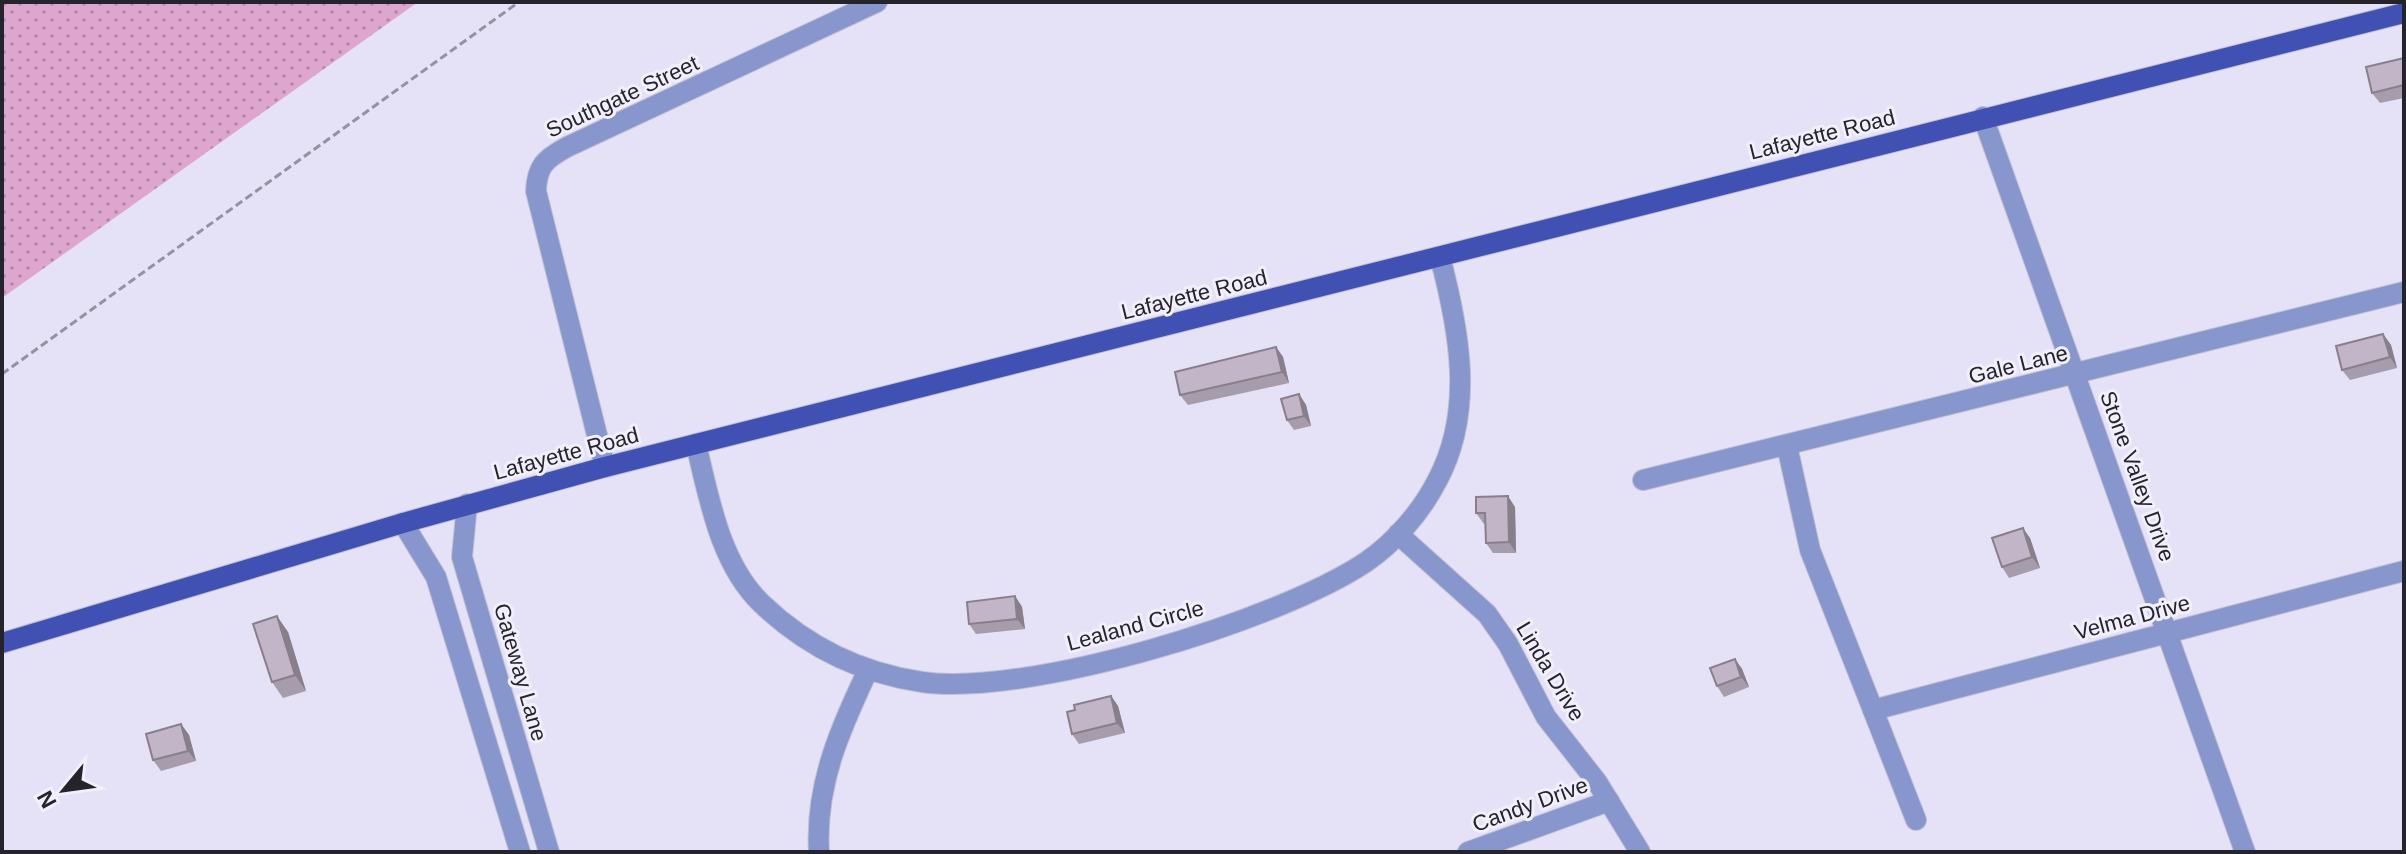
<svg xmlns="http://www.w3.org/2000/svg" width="2406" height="854" viewBox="0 0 2406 854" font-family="Helvetica,sans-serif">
<defs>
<pattern id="green-dots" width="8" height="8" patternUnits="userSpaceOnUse" patternTransform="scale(2)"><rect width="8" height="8" fill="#dea6ce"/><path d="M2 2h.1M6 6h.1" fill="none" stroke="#b487a7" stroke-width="1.8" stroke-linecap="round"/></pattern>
</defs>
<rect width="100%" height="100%" fill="#e5e1f6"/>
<!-- green -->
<path fill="url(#green-dots)" d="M2 2H418L2 298Z"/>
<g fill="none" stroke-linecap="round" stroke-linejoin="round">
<!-- minor casing -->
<g stroke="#c2bfd1" stroke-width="22">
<g id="minor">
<path d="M1983 117 2245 852"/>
<path d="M696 444C709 498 720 564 762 604 806 646 861 673 922 682 1027 697 1278 621 1366 562 1395 542 1421 512 1437 481 1475 411 1459 329 1440 257"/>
<path d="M1787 446 1810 550 1873 710 2404 571"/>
<path d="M605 467 536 191C537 166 545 159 567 147L877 2"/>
<path d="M1643 480 2404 292"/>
<path d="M467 504 462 557 549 852"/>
<path d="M403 523 436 577 520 852"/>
<path d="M1398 534 1487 614 1508 644 1546 717 1597 782 1640 852"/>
<path d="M1873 710 1916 820"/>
<path d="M819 852C815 784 840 730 868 670"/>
<path d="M1468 852 1609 801"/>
</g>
</g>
<!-- major casing -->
<g stroke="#c2bfd1" stroke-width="22">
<path id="major" d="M2 643 403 523 605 467 2404 13"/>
</g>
<!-- path -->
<path stroke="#9491a0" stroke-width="3" stroke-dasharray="8 4" stroke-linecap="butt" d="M2 374 519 2"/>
<!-- minor -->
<use href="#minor" stroke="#8796cd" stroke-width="20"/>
<!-- major -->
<use href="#major" stroke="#4050b3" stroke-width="20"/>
</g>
<!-- wall -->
<g fill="#a79cab">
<path d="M2404 58V98L2380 103 2372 93Z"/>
<path d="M2383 334 2391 345 2397 368 2350 380 2342 370Z"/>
<path d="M1276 347 1283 357 1289 383 1188 405 1180 395Z"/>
<path d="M1299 394 1306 405 1311 426 1294 430 1287 420Z"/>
<path d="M1515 507 1516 553H1493L1486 543V524H1484L1476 513Z"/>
<path d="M2030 538 2040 568 2009 578 2002 567Z"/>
<path d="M1015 596 1022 607 1025 629 976 634 969 624Z"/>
<path d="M288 632 306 691 283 698 272 682Z"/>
<path d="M1735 659 1742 669 1749 687 1724 697 1717 686Z"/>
<path d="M1111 696 1118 706 1125 733 1079 744 1072 734 1075 710Z"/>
<path d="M181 724 189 735 196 761 161 771 153 760Z"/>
</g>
<!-- shaded-wall -->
<g fill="#887f8b">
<path d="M2383 334 2391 345 2397 368 2390 357Z"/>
<path d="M1276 347 1283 357 1289 383 1282 372Z"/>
<path d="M1299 394 1306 405 1311 426 1304 416Z"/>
<path d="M1508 496 1515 507 1516 553 1509 542Z"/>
<path d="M2023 528 2030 538 2040 568 2032 557Z"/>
<path d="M1015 596 1022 607 1025 629 1017 619Z"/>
<path d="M277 616 288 632 306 691 295 675Z"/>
<path d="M1735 659 1742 669 1749 687 1741 677Z"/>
<path d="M1111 696 1118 706 1125 733 1117 723Z"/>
<path d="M181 724 189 735 196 761 188 751Z"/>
</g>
<!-- building -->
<g fill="#c2b5c7" stroke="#887f8b" stroke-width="2">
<path d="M2404 58V85L2372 93 2366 67Z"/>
<path d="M2383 334 2390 357 2342 370 2336 346Z"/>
<path d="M1276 347 1282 372 1180 395 1175 372Z"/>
<path d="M1299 394 1304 416 1287 420 1281 399Z"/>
<path d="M1508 496 1509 542 1486 543 1485 513H1476V497Z"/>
<path d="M2023 528 2032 557 2002 567 1992 538Z"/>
<path d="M1015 596 1017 619 969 624 967 602Z"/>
<path d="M277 616 295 675 272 682 253 624Z"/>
<path d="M1735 659 1741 677 1717 686 1710 668Z"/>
<path d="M1111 696 1117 723 1072 734 1067 712 1075 710 1074 705Z"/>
<path d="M181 724 188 751 153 760 146 734Z"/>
</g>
<g text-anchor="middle" stroke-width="6" stroke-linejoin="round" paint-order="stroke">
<!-- street labels -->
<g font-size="22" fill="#25242b" stroke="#f2effc">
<text transform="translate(622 96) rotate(-25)" y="8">Southgate Street</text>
<text transform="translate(1822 134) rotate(-14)" y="8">Lafayette Road</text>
<text transform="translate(1194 294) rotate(-14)" y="8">Lafayette Road</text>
<text transform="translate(2018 364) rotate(-14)" y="8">Gale Lane</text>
<text transform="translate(566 453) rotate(-15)" y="8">Lafayette Road</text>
<text transform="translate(2138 476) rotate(70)" y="8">Stone Valley Drive</text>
<text transform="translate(2132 617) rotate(-15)" y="8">Velma Drive</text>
<text transform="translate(1135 625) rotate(-15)" y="8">Lealand Circle</text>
<text transform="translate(1551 671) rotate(59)" y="8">Linda Drive</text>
<text transform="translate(521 672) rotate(74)" y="8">Gateway Lane</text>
<text transform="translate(1530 804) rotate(-20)" y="8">Candy Drive</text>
</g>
</g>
<!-- border -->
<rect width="2406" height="854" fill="none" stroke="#25242b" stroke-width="8"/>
<!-- north arrow -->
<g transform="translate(64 790) rotate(241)" stroke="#f2effc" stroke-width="6" paint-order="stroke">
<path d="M0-6L14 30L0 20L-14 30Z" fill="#25242b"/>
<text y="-12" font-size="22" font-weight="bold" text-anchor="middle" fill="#25242b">N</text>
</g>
</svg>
